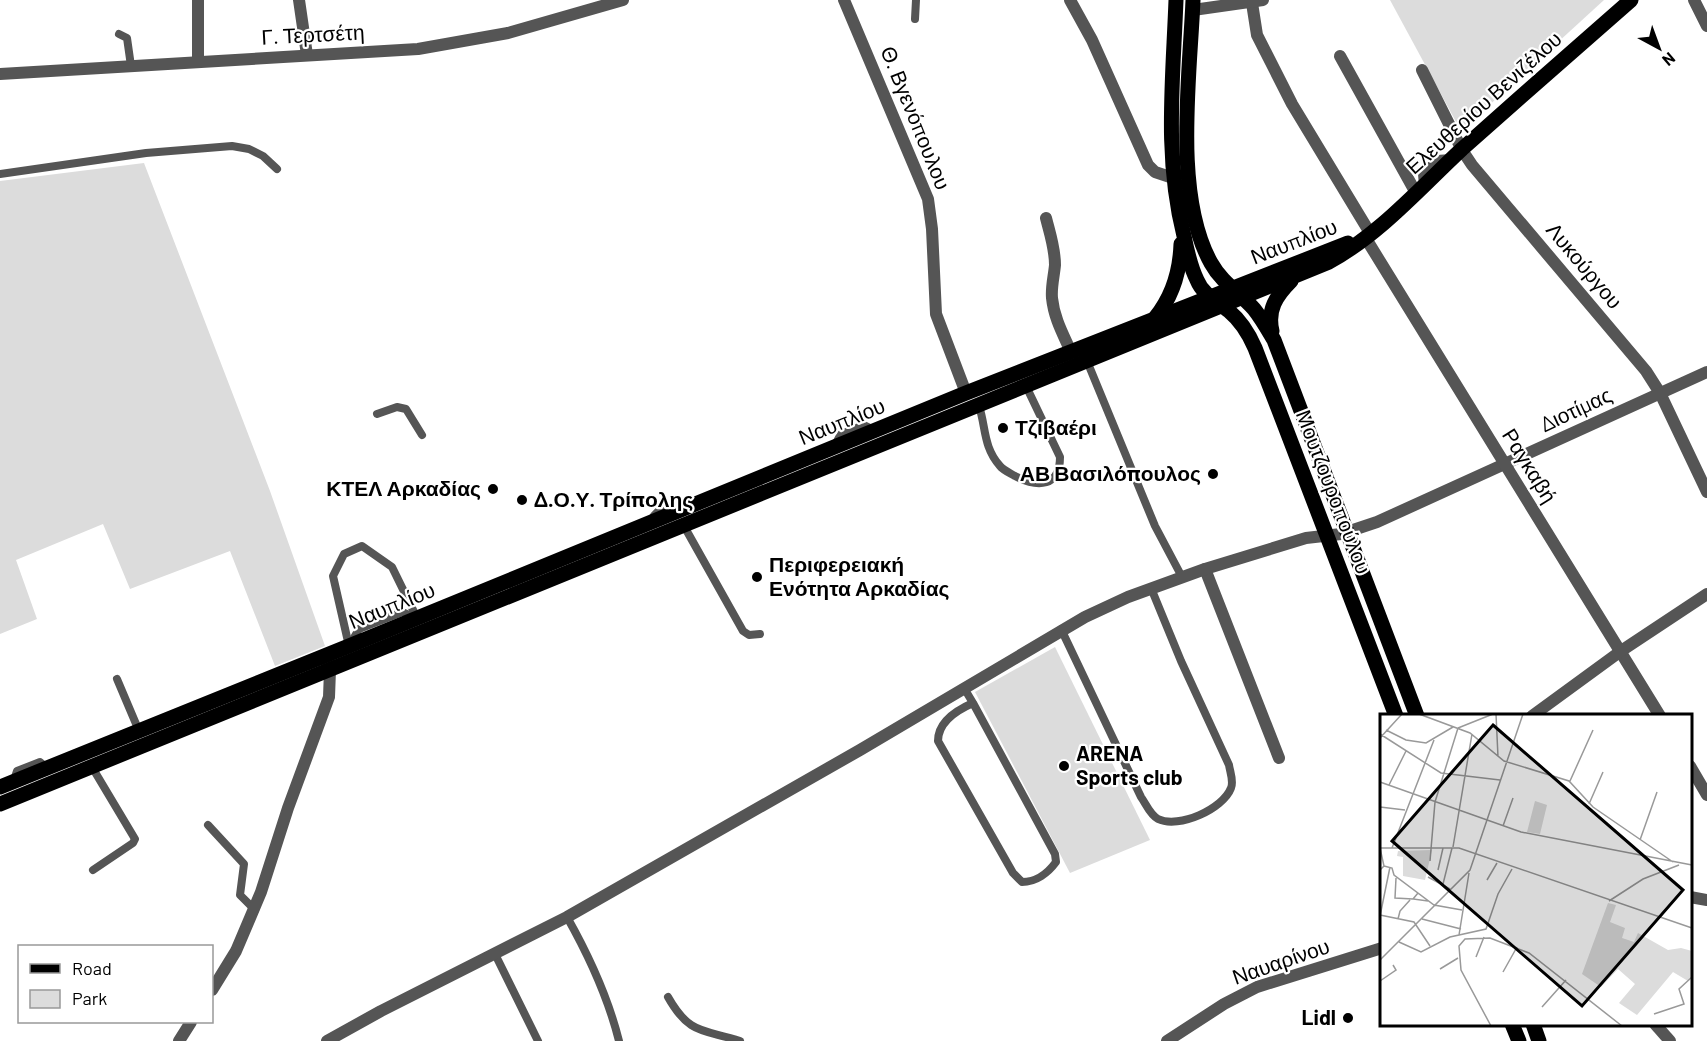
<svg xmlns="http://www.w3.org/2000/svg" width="1707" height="1041" viewBox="0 0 1707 1041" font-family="Barlow,sans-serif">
<rect width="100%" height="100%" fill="#fff"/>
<!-- green -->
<g fill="#dcdcdc">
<path d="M1390 0H1604L1461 131Z"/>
<path d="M144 163 270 491 325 646 275 666 230 551 130 589 103 524 16 560 37 619 0 634V181Z"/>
<path d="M1055 647 1150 840 1070 873 975 692Z"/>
</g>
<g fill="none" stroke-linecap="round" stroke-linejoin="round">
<!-- service -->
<g stroke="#555" stroke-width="8">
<path d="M915 19 916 0"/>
<path d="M119 34 127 38 131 66"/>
<path d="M0 174 146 153 232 146 249 149 263 156 277 169"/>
<path d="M1423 186 1422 174 1437 159 1451 158"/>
<path d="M1087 361 1155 526 1182 577"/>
<path d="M979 406C986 427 983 447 1000 466 1003 470 1010 473 1015 476 1038 488 1060 487 1060 457L1026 386"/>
<path d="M377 414 397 407 406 409 422 435"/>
<path d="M835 445 841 434 864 425 874 430"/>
<path d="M651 520C660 505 677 499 694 502"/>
<path d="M684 526 743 631 749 635 760 634"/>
<path d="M1061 629 1141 797C1146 804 1150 815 1158 819 1179 829 1223 809 1231 788 1234 781 1230 772 1229 765L1181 661 1151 588"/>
<path d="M351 643 359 629 402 612 416 618"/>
<path d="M349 646 333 576 344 554 362 546 392 567 417 618"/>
<path d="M117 679 139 731"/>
<path d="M964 688 973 703 1055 854 1056 862C1048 873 1036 882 1022 882L1013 873 938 741C938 722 957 710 973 703"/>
<path d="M92 767 135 839 133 843 93 870"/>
<path d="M14 780 17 771 40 762 46 767"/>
<path d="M208 825 244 864 240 895 255 910"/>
<path d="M567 917C589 956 608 997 619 1041"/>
<path d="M495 954 538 1041"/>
<path d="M668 997C690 1036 704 1029 740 1041"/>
</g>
<!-- minor -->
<g stroke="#555" stroke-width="12">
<path d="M198 0V61"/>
<path d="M299 0 307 55"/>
<path d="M844 0 928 199 932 229 936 314 966 393"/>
<path d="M1070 0 1092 40 1148 165 1155 172 1173 178"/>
<path d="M1694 0 1707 26"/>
<path d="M1252 3 1257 35 1292 104 1370 233"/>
<path d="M1193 10 1263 0"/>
<path d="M1340 56 1416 193"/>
<path d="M1422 70 1462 150 1472 165 1646 371 1660 393 1707 492"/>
<path d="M0 74 418 49 508 33 623 0"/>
<path d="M1046 218C1050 234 1055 248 1055 265 1054 276 1051 287 1052 298 1054 318 1063 334 1071 352"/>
<path d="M1205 569 1279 758"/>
<path d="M212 990 236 951 261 892 288 808 329 697 330 670 327 662"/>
<path d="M1655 1024 1670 1041"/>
<path d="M179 1041 191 1022"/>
<path d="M327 1041 381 1011 567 917 860 750 1085 617 1128 597 1205 569 1306 538 1341 534 1377 522 1707 372"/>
<path d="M1167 1041 1224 1004 1257 987 1382 948"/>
</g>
<!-- tertiary -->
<g stroke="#555" stroke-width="12">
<path d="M1365 237 1660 716"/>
<path d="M1532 716 1621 651 1707 594"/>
<path d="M1690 766 1707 795"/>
<path d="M1690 897 1707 900"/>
</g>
<!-- primary -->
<g stroke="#000" stroke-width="15">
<path d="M1176 0C1173 81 1164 156 1184 236 1187 251 1190 266 1197 280 1203 295 1217 301 1229 311 1241 321 1249 334 1255 348L1396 716"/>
<path d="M1193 0C1190 76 1173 195 1211 263 1222 283 1240 293 1254 309 1262 319 1268 330 1274 340L1417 716"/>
<path d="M1155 318C1173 296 1180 272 1181 244"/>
<path d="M1272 331C1267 310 1276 296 1291 281"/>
<path d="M0 787 349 646 966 393 1348 243"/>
<path d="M0 804 1329 262C1380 234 1420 188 1462 149 1518 99 1574 50 1631 0"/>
<path d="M1512 1024 1519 1041"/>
<path d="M1533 1024 1539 1041"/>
</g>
</g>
<!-- markers -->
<g fill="#000" stroke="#fff" stroke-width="2">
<circle cx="1003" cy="428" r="6"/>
<circle cx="1213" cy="474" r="6"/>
<circle cx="493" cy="489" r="6"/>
<circle cx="522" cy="500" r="6"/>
<circle cx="757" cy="577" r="6"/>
<circle cx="1064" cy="766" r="6"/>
<circle cx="1348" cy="1018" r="6"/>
</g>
<g text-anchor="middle" stroke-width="4.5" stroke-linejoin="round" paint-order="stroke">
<!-- street labels -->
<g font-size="21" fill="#000" stroke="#fff">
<text transform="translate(313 35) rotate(-3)" y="7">Γ. Τερτσέτη</text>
<text transform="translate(1484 103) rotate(-42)" y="7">Ελευθερίου Βενιζέλου</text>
<text transform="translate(915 118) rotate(68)" y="7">Θ. Βγενόπουλου</text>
<text transform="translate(1294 242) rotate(-21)" y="7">Ναυπλίου</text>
<text transform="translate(1584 266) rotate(50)" y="7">Λυκούργου</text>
<text transform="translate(1576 410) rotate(-25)" y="7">Διοτίμας</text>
<text transform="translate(842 422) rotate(-22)" y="7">Ναυπλίου</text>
<text transform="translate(1529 466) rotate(58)" y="7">Ραγκαβή</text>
<text transform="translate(1333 492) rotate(69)" y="7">Μουτζουροπούλου</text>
<text transform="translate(392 606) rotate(-22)" y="7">Ναυπλίου</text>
<text transform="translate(1281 962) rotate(-19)" y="7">Ναυαρίνου</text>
</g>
<!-- poi labels -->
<g font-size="21" font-weight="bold" fill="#000" stroke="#fff" text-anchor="start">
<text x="1015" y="435">Τζιβαέρι</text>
<text x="1201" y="481" text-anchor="end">ΑΒ Βασιλόπουλος</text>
<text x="481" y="496" text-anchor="end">ΚΤΕΛ Αρκαδίας</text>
<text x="534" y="507">Δ.Ο.Υ. Τρίπολης</text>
<text x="769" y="572">Περιφερειακή<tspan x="769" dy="24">Ενότητα Αρκαδίας</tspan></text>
<text x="1076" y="761">ARENA<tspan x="1076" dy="24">Sports club</tspan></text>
<text x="1336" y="1025" text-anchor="end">Lidl</text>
</g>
</g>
<!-- overview -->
<g transform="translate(1380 714)">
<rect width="312" height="312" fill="#fff"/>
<path d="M155 87 167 91 160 120 147 118ZM52 136 45 166 23 162V143L17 142 18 137ZM228 189 236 191 230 208 245 214 242 224 254 228 258 219 288 236 301 234 312 237V263L308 267 293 258 257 301 239 289 255 270 238 255 221 273 202 260Z" fill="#dcdcdc"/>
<path fill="none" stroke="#999" stroke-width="1.5" d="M39 0 90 19 124 47 189 67 213 93 293 148M116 0 118 43M78 14 113 0M6 16 26 26 46 29 73 13M0 20 61 59 120 66M0 24 22 0M190 67 213 16M0 68 141 118 312 151M9 71 26 37M209 90 223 58M0 93 25 96M123 112 133 84M260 126 277 78M73 133 92 20M0 134H79L312 214M12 134 54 26M50 147 55 88 78 14M4 152 12 154 14 161 54 191 82 196M0 156 4 152 0 134M58 156 63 134M48 163 70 175M16 164 15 184 33 185M107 166 117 149M63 170 72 134M38 179 33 185 48 187M229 187 263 165 299 151M0 201 34 208 50 232M0 202 10 153M18 205 20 197 30 186M42 205 81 215M79 221 89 159M19 228 41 238 70 223 106 215 118 180 132 155M96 243 104 223M0 246 90 156 143 0M60 255 78 244M123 258 137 233M0 267 16 256 13 251M162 293 186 266M274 300 304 290 299 275 312 263M111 312 81 256 79 232 85 225 110 224 149 239 242 312"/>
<path fill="#000" fill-opacity="0.15" stroke="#000" stroke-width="3" d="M113 11 303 176 202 292 12 127Z"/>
<rect width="312" height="312" fill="none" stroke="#000" stroke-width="3"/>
</g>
<!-- legend -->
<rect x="18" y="945" width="195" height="78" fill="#ffffff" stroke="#999999" stroke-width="1.5"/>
<rect x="30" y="964" width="30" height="9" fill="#000000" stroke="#999999" stroke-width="1.5"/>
<text x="72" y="975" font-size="18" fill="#000000">Road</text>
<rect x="30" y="990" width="30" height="18" fill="#dcdcdc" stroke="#999999" stroke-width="1.5"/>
<text x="72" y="1005" font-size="18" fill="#000000">Park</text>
<!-- north arrow -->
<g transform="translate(1659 48) rotate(139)" stroke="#ffffff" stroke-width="4.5" paint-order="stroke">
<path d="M0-4.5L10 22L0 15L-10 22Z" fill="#000000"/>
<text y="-9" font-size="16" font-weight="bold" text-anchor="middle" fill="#000000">N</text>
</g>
</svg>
